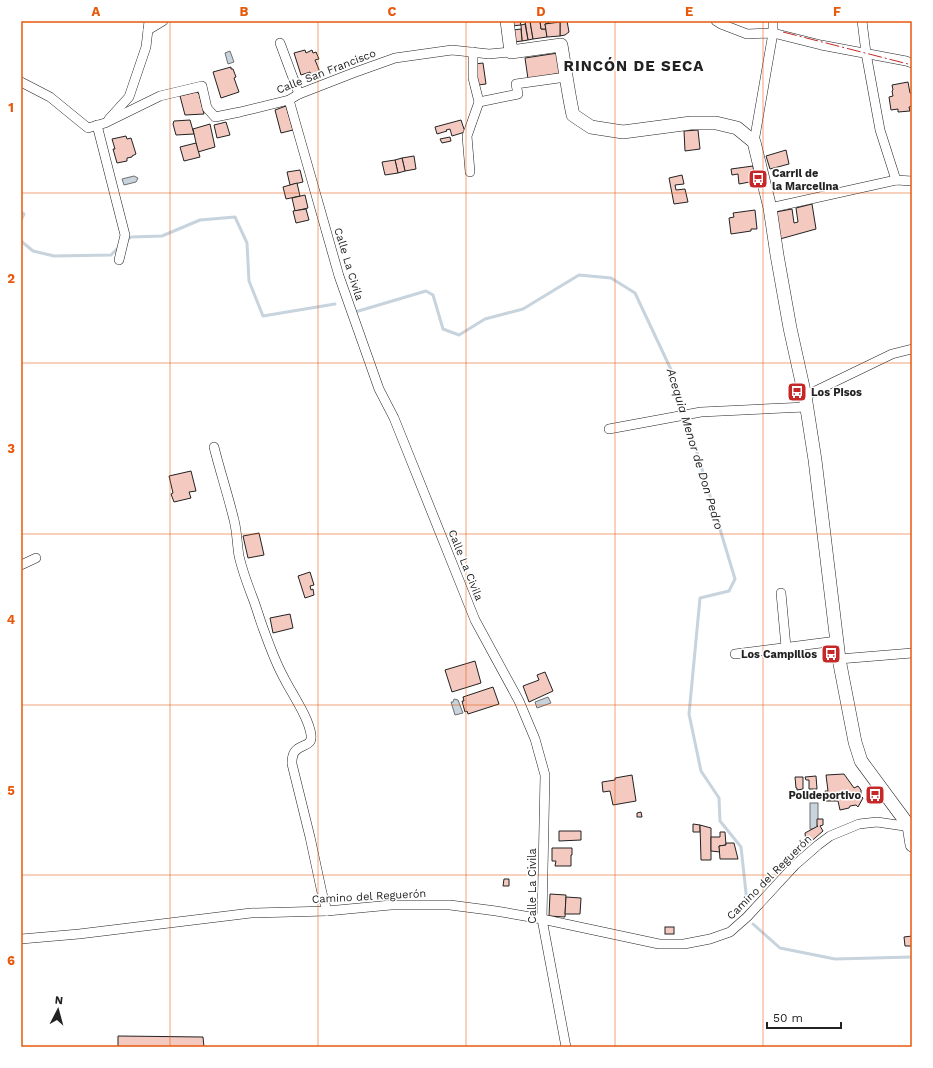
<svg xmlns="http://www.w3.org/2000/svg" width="933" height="1068" viewBox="0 0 933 1068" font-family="'Work Sans',sans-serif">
<rect width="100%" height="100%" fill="#fff"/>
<!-- water -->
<g fill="#c7d3dd" stroke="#6f6f6f">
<path d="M230 51 234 62 228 64 225 53Z"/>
<path d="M134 176 138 178 136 182 124 185 122 179Z"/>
<path d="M548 697 551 703 537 708 535 702Z"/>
<path d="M454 699 458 700 463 713 455 715 451 702H453Z"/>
<rect x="810" y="803" width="8" height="26"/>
</g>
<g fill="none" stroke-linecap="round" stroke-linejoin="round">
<!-- stream -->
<g stroke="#c7d3dd" stroke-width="3">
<path d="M21 212 24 214 21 220"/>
<path d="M127 240 131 237 162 236 200 220 235 217 247 243 249 281 263 316 335 304"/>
<path d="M21 241 33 251 54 256 111 255 118 248"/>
<path d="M355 312 426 291 433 295 443 329 459 335 485 319 523 309 579 275 611 278 635 293 674 376 735 579 729 591 700 598 689 714 701 771 719 798 720 821 741 847 747 902"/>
<path d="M753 924 780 948 835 959 912 957"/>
</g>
</g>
<!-- building -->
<g fill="#f3c9c0" stroke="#222">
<path d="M512 21H522V22H520L521 25 512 26Z"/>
<path d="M525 21H530L533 39 528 40Z"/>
<path d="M530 21H540L541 29H546L547 37 533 39Z"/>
<path d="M540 21H548L549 23 545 24 546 29H541Z"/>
<path d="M567 21 569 32 565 35 560 36V22Z"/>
<path d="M560 22V36L547 37 545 24Z"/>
<path d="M525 24 528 40 522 41 521 25Z"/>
<path d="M521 29 522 41 514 42 513 30Z"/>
<path d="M305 50 306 53 312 50 313 53 316 52 319 59 315 60 320 72 311 75 310 72 301 75 294 53Z"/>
<path d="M558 53 561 73 528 79 525 58Z"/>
<path d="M483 63 486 84 478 85 475 64Z"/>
<path d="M231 67V69H233L236 77 234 78 239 92 221 98 213 72Z"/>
<path d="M908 82 910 93H911L912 97V106L909 107 910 111 898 112V109L891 110 889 97 893 96 892 91 893 90 892 85Z"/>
<path d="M197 92 199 94 204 114 185 115 180 96Z"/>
<path d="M286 106 293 130 281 133 275 110Z"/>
<path d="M190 120 194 134 176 135 173 124 174 121Z"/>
<path d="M461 120 465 132 452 136 450 129 446 130 447 131 437 134 435 127Z"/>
<path d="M226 122 230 135 217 138 214 125Z"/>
<path d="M210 124 215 147 198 152 193 129Z"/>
<path d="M698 130 700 149 685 151 684 131Z"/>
<path d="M126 136 127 139 131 138 136 154 132 156V157L127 158V161L117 163 113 149H115L112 139Z"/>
<path d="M450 137 451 141 442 143 440 139Z"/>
<path d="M196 143 200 157 184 161 180 147Z"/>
<path d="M786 150 789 164 770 169 766 156Z"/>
<path d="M414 156 416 169 405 171 402 158Z"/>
<path d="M402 158 405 171 398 173 395 160Z"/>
<path d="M395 160 398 173 385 175 382 162Z"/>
<path d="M753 166 755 181 739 184 738 174 732 175 731 169Z"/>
<path d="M300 170 303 182 290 185 287 172Z"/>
<path d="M682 175 684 184 675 185 676 190 685 189 688 202 674 204 669 178Z"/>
<path d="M297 183 300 196 286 199 283 187Z"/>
<path d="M305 195 308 208 295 211 292 198Z"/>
<path d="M812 204 816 229 780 239 776 212 792 209 794 223 798 222 796 208Z"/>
<path d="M306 209 309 220 296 223 293 211Z"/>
<path d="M755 210 757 229H751V231L731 234 729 218 734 217 733 213Z"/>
<path d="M191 471 196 491 189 492 191 498 174 502 171 494 173 493 169 476Z"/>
<path d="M259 533 264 555 248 558 243 536Z"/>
<path d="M310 572 314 585 310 586 311 590 313 589 314 595 305 598 298 576Z"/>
<path d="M290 614 293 628 273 633 270 618Z"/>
<path d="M475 661 481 683 452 692 445 670Z"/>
<path d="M545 672 553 691 529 702 523 686 539 680 537 675Z"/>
<path d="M493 687 499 704 468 714 467 711 465 712 462 701H464L463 697Z"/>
<path d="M844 774 854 788 858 786 861 790V796L863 798 858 807 856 805 850 806 849 808 840 810 838 801H826L825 791H828L826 775Z"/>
<path d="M632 775 636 801 613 805 610 791 603 792 602 782 615 780V778Z"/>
<path d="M816 776 817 789H809V780H806L805 777Z"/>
<path d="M795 777H803V789L797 790V788H796Z"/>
<path d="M641 812 642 817H637V813Z"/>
<path d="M817 819H823V825L820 826 823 831 807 845 806 843 805 833 818 826H817Z"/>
<path d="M693 824 700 825V832H693Z"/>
<path d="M700 825 711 828V860H701Z"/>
<path d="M559 831H581V840L559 841Z"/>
<path d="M720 832H725L726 845 719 846 720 852 711 851V837H720Z"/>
<path d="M726 843H734L738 859H720L719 846 726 845Z"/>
<path d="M552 848H572V855H571V866H555L556 861H552Z"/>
<path d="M504 879H509V886H503Z"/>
<path d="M550 894 566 895 565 917 549 916Z"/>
<path d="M566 897 581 898 580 914H565Z"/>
<rect x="665" y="927" width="9" height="7"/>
<path d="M912 936V946H905L904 937Z"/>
<path d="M118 1036 203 1037 204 1047H118Z"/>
</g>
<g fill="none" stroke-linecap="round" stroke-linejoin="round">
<!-- minor casing -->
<g stroke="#222" stroke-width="10">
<g id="minor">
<path d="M716 21 721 24 747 34 773 33 821 45 906 61 912 63"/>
<path d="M862 21 866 53 880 130 896 180"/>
<path d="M148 30 163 21"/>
<path d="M280 43 299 94"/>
<path d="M21 82 50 97 88 128 105 123 160 96 202 86 207 108 215 117 240 112 289 100 299 94 353 73 395 58 452 50 489 54 511 52"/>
<path d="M289 100 339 276 379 389 394 418 475 620 519 701 535 739 545 775 542 919 566 1047"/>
<path d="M479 102 518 94 516 84 566 77"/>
<path d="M109 119 129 97 146 47 149 21"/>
<path d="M97 125 125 235 119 260"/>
<path d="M754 142 773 33V21"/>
<path d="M470 172 467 136 479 102 473 78V52"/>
<path d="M770 208 896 180 912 181"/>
<path d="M805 396 892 354 912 349"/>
<path d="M609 429 701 412 806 407"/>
<path d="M214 447C220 471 228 495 234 520 237 531 237 544 239 556 242 569 247 583 252 596 256 606 259 617 263 628 269 644 275 662 284 678 292 694 309 718 311 735 313 751 291 740 292 764L310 837 322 893 327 911"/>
<path d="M21 565 36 558"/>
<path d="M781 593 786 647"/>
<path d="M735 654 829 642 837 640"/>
<path d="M839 659 912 653"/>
<path d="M21 939 79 934 251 913 327 911 391 905H450L496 911 542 919 659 944H684L710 939 730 932 747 917 795 865 818 845 830 836 859 824 877 822 911 827"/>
</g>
</g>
<!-- secondary casing -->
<g stroke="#222" stroke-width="14">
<path id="secondary" d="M507 21 511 52 561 45C565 68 568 92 573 115L591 127 623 132 691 123H716L737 128 754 142 770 208 777 255 790 328 805 396 815 460 839 659 855 742 861 761 909 826 912 845"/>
</g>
<!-- minor -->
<use href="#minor" stroke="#fff" stroke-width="9"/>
<!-- secondary -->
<use href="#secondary" stroke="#fff" stroke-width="13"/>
<!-- power -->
<path stroke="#c62828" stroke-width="1" stroke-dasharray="14 3 2 3" stroke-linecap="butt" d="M783 32 912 65"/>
</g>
<!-- grid -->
<path fill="none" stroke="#e8590c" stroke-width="1" stroke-opacity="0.55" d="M170 21V1047M318 21V1047M466 21V1047M615 21V1047M763 21V1047M21 193H912M21 363H912M21 534H912M21 705H912M21 875H912"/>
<!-- icons -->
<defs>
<g id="bus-square" transform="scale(1)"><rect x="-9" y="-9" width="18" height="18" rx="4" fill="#c62828" stroke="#fff"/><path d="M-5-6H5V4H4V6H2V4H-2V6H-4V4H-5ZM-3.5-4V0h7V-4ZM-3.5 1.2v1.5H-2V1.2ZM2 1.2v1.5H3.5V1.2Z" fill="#fff"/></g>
</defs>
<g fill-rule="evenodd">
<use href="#bus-square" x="758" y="179"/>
<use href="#bus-square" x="797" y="392"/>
<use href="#bus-square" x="831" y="654"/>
<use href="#bus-square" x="875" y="795"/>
</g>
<g text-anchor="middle" stroke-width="3" stroke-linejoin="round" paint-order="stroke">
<!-- street labels -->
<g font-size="11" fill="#222" stroke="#fff">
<text transform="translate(326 71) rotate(-21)" y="4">Calle San Francisco</text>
<text transform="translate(349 264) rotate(73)" y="4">Calle La Civila</text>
<text transform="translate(466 565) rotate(68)" y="4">Calle La Civila</text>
<text transform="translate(769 877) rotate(-45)" y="4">Camino del Reguerón</text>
<text transform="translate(532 886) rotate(-90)" y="4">Calle La Civila</text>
<text transform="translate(369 896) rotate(-3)" y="4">Camino del Reguerón</text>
</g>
<!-- poi labels -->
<g font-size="11" font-weight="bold" fill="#222" stroke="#fff" text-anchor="start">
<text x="772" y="177">Carril de<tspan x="772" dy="13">la Marcelina</tspan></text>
<text x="811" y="396">Los Pisos</text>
<text x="817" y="658" text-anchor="end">Los Campillos</text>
<text x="861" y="799" text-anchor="end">Polideportivo</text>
</g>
<!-- water labels -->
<g font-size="12" font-style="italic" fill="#222" stroke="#fff">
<text transform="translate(695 449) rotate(73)" y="4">Acequia Menor de Don Pedro</text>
</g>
<!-- district labels -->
<g font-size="15" font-weight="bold" letter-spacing="1" fill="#222" stroke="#fff">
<text x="634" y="71">RINCÓN DE SECA</text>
</g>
</g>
<!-- border -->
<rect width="933" height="1068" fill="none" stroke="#ffffff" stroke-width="44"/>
<!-- north arrow -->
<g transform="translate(58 1010) rotate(6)" stroke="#ffffff" stroke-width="3" paint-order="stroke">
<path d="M0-3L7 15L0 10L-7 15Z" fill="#222222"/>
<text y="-6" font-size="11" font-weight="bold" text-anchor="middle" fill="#222222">N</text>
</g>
<!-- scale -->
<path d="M767 1022v6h74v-6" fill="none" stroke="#222222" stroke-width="2"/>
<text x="773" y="1022" font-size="12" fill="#222222" stroke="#ffffff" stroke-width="3" paint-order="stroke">50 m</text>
<rect x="22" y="22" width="889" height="1024" fill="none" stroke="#e8590c" stroke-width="1.5"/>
<g font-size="13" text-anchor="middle" font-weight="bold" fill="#e8590c">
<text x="96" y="16">A</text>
<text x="244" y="16">B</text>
<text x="392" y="16">C</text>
<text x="541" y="16">D</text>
<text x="689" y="16">E</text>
<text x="837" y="16">F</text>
<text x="11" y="112">1</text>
<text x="11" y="283">2</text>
<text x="11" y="453">3</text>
<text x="11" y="624">4</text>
<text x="11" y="795">5</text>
<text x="11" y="965">6</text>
</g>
</svg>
